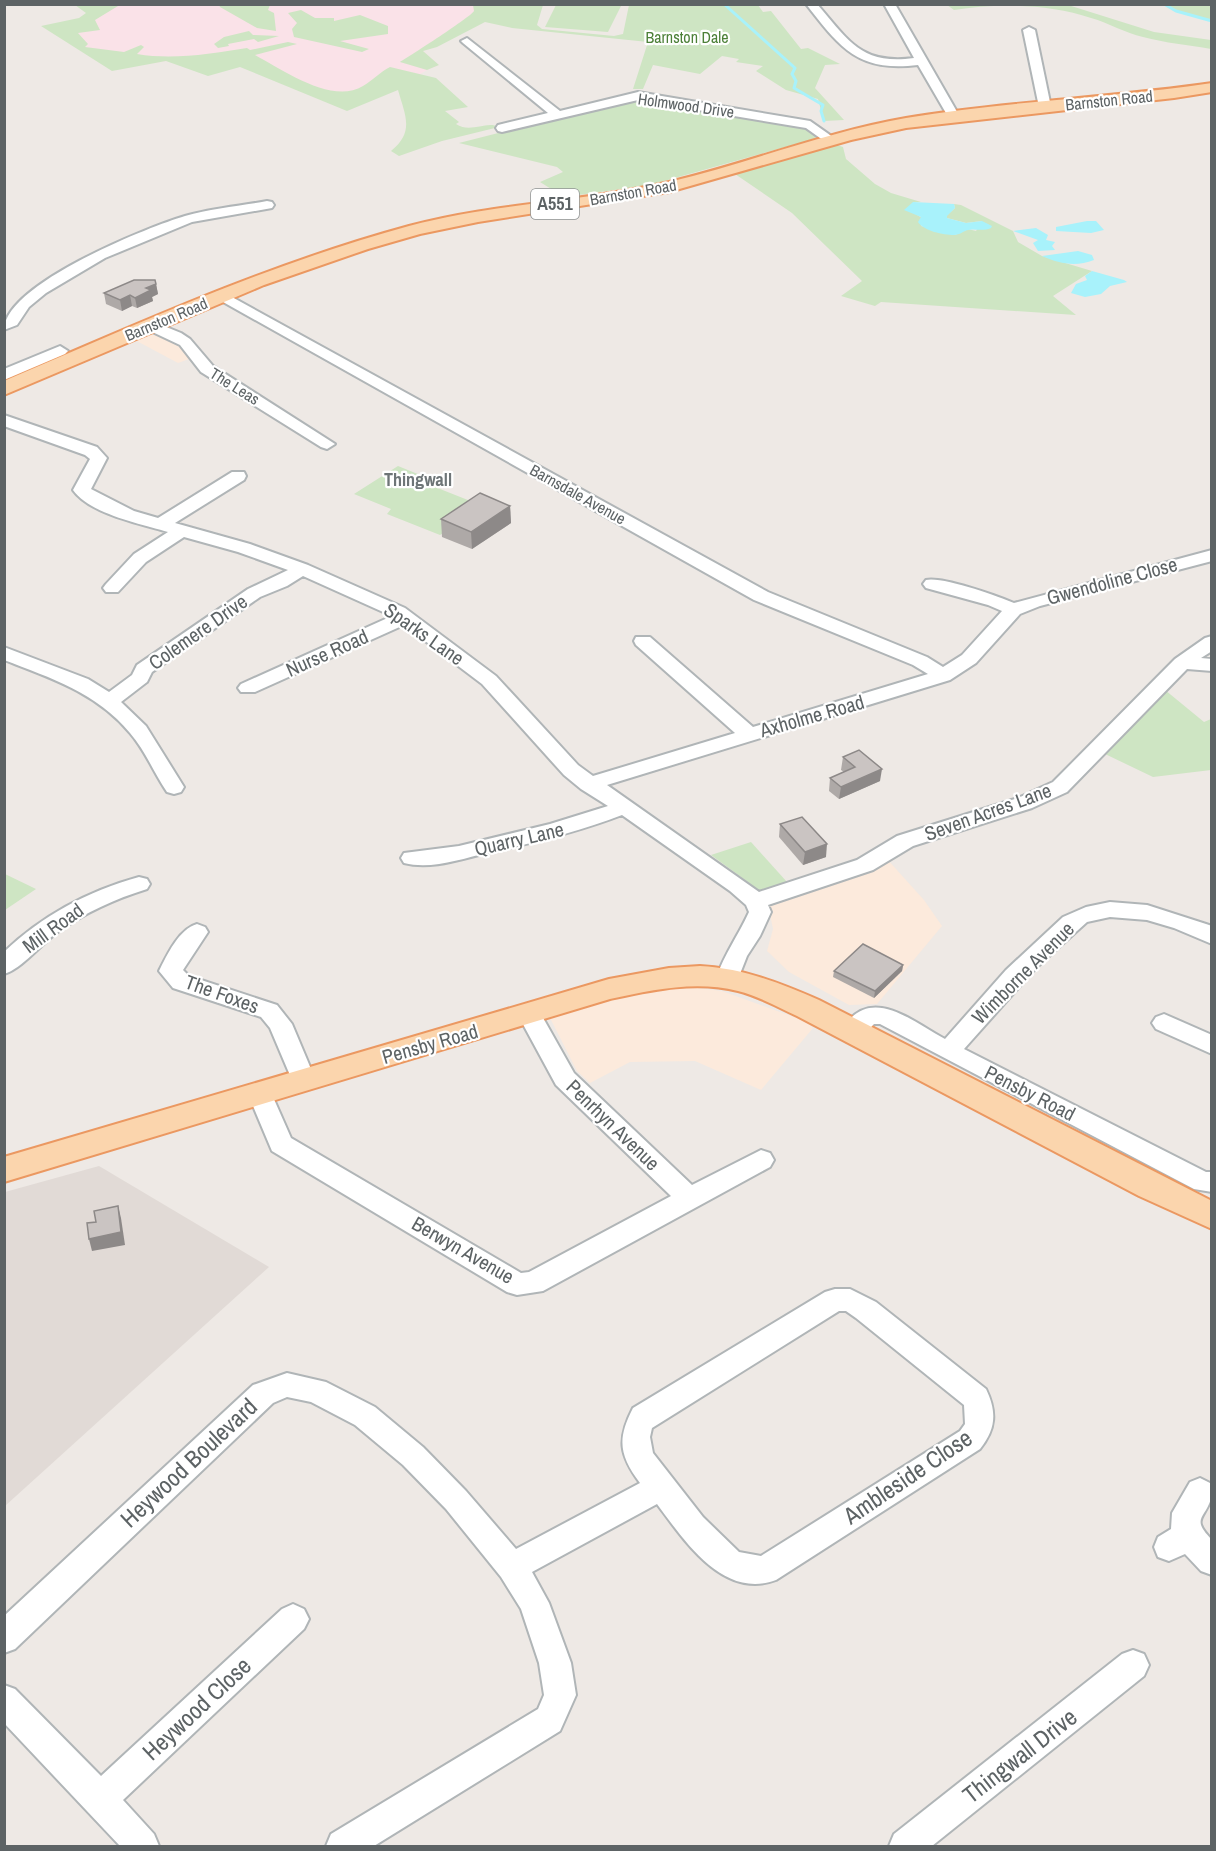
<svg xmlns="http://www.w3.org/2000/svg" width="1216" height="1851" viewBox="0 0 1216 1851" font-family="'Archivo Narrow',sans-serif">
<rect width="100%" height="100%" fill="#eee9e5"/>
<!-- commercial -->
<g fill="#fceadc">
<path d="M148 333H159L173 341 181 347 189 359 178 363 133 339Z"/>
<path d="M887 859 924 900 942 926 877 1004 849 1005 789 972 767 951 773 929 767 900Z"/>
<path d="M657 987H689L722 991 805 1021 813 1028 761 1090 695 1061 630 1062 590 1083 577 1071 548 1014Z"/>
</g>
<!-- education -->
<path fill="#e1dad6" d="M99 1166 269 1267 5 1506V1192Z"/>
<!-- medical -->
<path fill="#fae2e8" d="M87 5H491L423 51 439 65 427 70 395 89 346 110 243 64 173 60 114 69 59 28 96 12Z"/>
<!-- green -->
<g fill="#cee5c3">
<path d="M75 5H126L118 6 95 20 100 30 78 33 88 44 85 47 124 52 141 45 144 47 137 54C172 60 211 54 247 48L250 50 288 42 297 44 255 55C283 70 332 105 363 86 373 80 380 72 390 67L436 78 468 107 445 111 459 122 456 124C471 134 486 120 499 127L442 141 399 156 391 151C415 132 405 115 398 90L347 111 240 67 208 76 166 61 112 71 41 26 79 18 86 13Z"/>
<path d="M219 5H270L268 10 274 13 276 31 257 28 220 7Z"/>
<path d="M473 5H543L537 25 542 29 614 36 623 34 629 5H724L732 11 726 5H758L763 12 771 11 801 49 808 48 840 64 825 65 815 88 844 120 824 121 818 99 786 90 756 71 763 66 736 62 739 59 722 56 700 74 653 65 643 89H633L648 42 512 28 485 22 437 47 423 51 439 65 427 70 400 62C410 56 472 16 474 11Z"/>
<path d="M556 5 621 6 608 32 545 27Z"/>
<path d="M947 5H1068L1154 32 1211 40V49C1189 45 1165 43 1143 37 1125 33 1109 23 1091 18 1048 4 998 3 954 10Z"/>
<path d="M1164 5H1211V21L1176 11Z"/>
<path d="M301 10 315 18H334V21L360 15 388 26V34L340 41 369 49 362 52 294 37 292 29 297 23 288 13Z"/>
<path d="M249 31 253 35 279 36 258 42 254 39 228 44 229 46 218 48 214 44 224 37Z"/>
<path d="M637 98 805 125 817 135 814 139 650 185 564 197 540 182 563 172 557 167 459 143Z"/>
<path d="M837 145 843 147 846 159 875 184 891 193 921 202H913L914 213 922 218 921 226 955 235 968 229 976 231 982 221 966 223 947 218 946 216 955 208 954 204 961 205 1013 231 1018 242 1042 256 1092 271 1053 296 1076 315 881 302 875 306 841 296 862 281 792 213 735 174Z"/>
<path d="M398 466 435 481 430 485 483 506 440 535 387 514 391 509 354 494Z"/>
<path d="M1165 690 1204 722 1211 719V770L1153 777 1103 753Z"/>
<path d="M751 842 787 882 760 891 711 855Z"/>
<path d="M5 874 36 889 5 910Z"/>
</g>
<!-- water -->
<g fill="#a8f2fb">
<path d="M913 202 954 204 955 208 947 216V218L966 223 982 221 992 226 991 228C982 232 974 228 968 230 963 231 960 235 954 235 943 235 924 231 918 222L921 217 904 210Z"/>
<path d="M1087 221H1096L1104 230 1091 233 1056 231V227Z"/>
<path d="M1036 228 1048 235 1046 240 1055 242 1052 246 1055 250 1038 251 1033 243 1038 240 1013 231Z"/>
<path d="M1078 251 1092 255 1094 260C1076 267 1060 264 1042 256Z"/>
<path d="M1092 271 1124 280 1127 282 1110 286 1101 294 1085 297 1071 293 1076 284 1087 280 1085 276Z"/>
</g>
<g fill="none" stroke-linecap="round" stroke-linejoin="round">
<!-- stream -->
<g stroke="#a8f2fb" stroke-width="3">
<path d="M724 4 795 68 792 74 796 81 794 88 823 105 821 111 824 121"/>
<path d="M1164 4 1176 11 1212 21"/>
</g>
<!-- minor casing -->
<g stroke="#b0b5b7" stroke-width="4">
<g id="minor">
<path d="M806 4H817C849 41 861 65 914 58L884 4H895L960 117 958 120H950L918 65C858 72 841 49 806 4Z"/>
<path d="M1029 27 1035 30 1051 107 1045 111 1039 107 1023 30Z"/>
<path d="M467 38 560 111 638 92 810 121 837 140 835 143H827L806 128 638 100 502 132 498 131 496 128 498 125 548 113 463 43 461 41Z"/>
<path d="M267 201 272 202 274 205 272 208 192 222 105 258 46 293 29 307 17 325 4 330C4 285 145 228 185 216 211 208 240 206 267 201Z"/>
<path d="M221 291 768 592 927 657 943 667 962 655 1002 611 988 605 926 588 923 584 926 580C941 576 998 596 1014 603L1212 550V561L1040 606 1020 614 976 663 950 680 607 785 759 892 857 860 897 836 1018 798 1053 782 1175 659 1205 638 1212 636V651L1201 658 1212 659V671L1187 669 1067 792 1032 808 913 846 873 870 768 905 771 912 760 936 747 956 736 984 728 986 720 984 716 978C725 953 738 936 749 912L746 905 730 891 622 815C578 832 533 843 487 853 461 859 431 870 404 863L401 858 404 853 459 846 550 824 608 806 581 789 564 775 482 684 404 625 255 692H241L238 688 241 684 392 616 303 576 287 586 260 597 152 672 147 682 121 702 146 726 184 787 181 792 174 794 167 792C154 773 145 750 130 733 97 693 51 678 4 660V647L88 679 109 692 132 675 137 665 248 589 288 570 238 552 184 537 146 562 118 592H106L103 588 106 584 134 554 168 532C141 524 90 514 73 490L90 459 85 455 4 426V415L97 447 107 458 91 489 134 511 158 518 232 472H244L246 476 244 480 175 523 250 544 308 565 405 608 496 676 578 765 593 776 735 733 636 645 634 641 636 637H650L753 727 928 674 913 665 754 600 216 298 214 295 216 292Z"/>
<path d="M149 320 181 333 190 339 213 366 335 444 327 449 321 447 201 372 180 345 144 328 141 325Z"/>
<path d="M60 346 68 351 65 354 4 380V369Z"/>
<path d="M139 877 147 879 150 884 147 889C115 899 86 912 59 931 43 942 22 969 4 974V952C43 915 88 891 139 877Z"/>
<path d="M1110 902 1147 905 1206 924 1212 926V944L1174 928 1147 920 1110 917 1087 922 1037 967 964 1049 1206 1172H1212V1192L1194 1189 880 1024H874C864 1034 859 1041 845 1037L841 1031C869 983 910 1020 945 1039L1006 970 1063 917 1086 907Z"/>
<path d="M197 924 205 927 208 932 183 970 189 976 277 1005 292 1024 316 1081 313 1087 304 1090 295 1087 270 1028 261 1017 173 988 159 971C167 955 179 929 197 924Z"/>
<path d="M530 1007 538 1009 574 1073 692 1185 761 1150 770 1153 774 1160 770 1167 543 1291 517 1295 507 1292 272 1151 248 1094 251 1088 260 1085 269 1088 291 1138 521 1273 529 1272 671 1196 556 1085 518 1015 522 1009Z"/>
<path d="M1164 1014 1212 1035V1054L1156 1029 1152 1023 1156 1017Z"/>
<path d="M835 1289H850L876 1302 986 1389C997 1412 996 1429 980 1449L776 1580C723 1600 684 1540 657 1504L532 1572 549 1603 571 1663 576 1695 560 1731 374 1846H326L331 1834 538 1709 544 1695 539 1663 521 1609 501 1577 446 1509 403 1465 355 1425 311 1402 287 1397 273 1403 15 1649 4 1653V1616L253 1385 287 1373 326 1382 375 1407 423 1447 466 1491 516 1549 640 1483C619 1455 617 1439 633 1408L825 1292ZM839 1311H846L856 1318 964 1405 965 1424 960 1431 761 1556 739 1552 703 1517 653 1453 650 1437 652 1428Z"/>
<path d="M1200 1478 1212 1484C1212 1489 1212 1495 1211 1499 1204 1520 1191 1518 1212 1540V1575L1201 1571 1185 1554 1169 1561 1158 1557 1154 1547 1158 1537 1171 1529 1172 1513 1190 1482Z"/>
<path d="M293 1604 304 1609 309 1619 304 1629 123 1800 154 1834 159 1846H120L4 1723V1685L15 1689 101 1776 282 1609Z"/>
<path d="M1133 1650 1144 1654 1149 1665 1144 1676 932 1846H889L894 1834 1122 1654Z"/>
</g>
</g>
<!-- major casing -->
<g stroke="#eb9861" stroke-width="4">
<g id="major">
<path d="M1212 83V92L1174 98 906 128 851 140 669 192 478 222 420 234 368 249 264 285 4 395V381C137 324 269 264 409 226 494 203 583 202 669 182 749 163 825 132 906 118 1007 101 1110 98 1212 83Z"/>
<path d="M700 966C742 968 780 983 819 1000L1212 1201V1229L1139 1196 797 1016C778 1007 758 996 738 991 695 980 652 990 610 999L4 1182V1157L609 979 669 968Z"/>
</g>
</g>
<!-- minor -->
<use href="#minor" fill="#fff" fill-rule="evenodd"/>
<!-- major -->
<use href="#major" fill="#fbd5ad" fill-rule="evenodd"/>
</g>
<!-- wall -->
<g fill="#aea9a7">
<path d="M156 284 158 294 152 297 153 301 137 308 132 306 122 311 106 304 104 293Z"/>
<path d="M510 506 511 523 472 549 442 537 441 519Z"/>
<path d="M843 757 880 781 839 799 829 791 830 778 844 772 841 770Z"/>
<path d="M780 824 826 857 803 865 779 837Z"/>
<path d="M903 965 902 971 874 998 833 977 834 971Z"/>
</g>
<!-- shaded-wall -->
<g fill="#8d8988">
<path d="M156 284 158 294 152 297 153 301 137 308 135 298 146 288Z"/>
<path d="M130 295 132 306 122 311 120 300Z"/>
<path d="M510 506 511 523 472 549 471 532Z"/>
<path d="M882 769 880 781 839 799 841 787Z"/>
<path d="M827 844 826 857 803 865 805 852Z"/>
<path d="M903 965 902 971 874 998 875 991Z"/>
<path d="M118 1206 121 1218 125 1245 92 1251 89 1239Z"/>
</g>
<!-- building -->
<g fill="#cac4c2" stroke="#8d8988" stroke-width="1.5">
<path d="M134 280H155L156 284 146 288 151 290 135 298 130 295 120 300 104 293Z"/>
<path d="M480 493 510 506 471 532 441 519Z"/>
<path d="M859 750 882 769 841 787 830 778 855 767 843 757Z"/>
<path d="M802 817 827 844 805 852 780 824Z"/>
<path d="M863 944 903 965 875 991 834 971Z"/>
<path d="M118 1206 121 1232 89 1239 87 1223 96 1222 94 1211Z"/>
</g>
<g text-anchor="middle" stroke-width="4.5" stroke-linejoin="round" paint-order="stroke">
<!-- far-park labels -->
<g font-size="16" fill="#4c8038" stroke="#fff">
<text x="687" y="43">Barnston Dale</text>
</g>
<!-- far-street labels -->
<g font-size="16" fill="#5d6365" stroke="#fff">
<text transform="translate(1109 100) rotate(-6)" y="6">Barnston Road</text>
<text transform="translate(686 105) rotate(8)" y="6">Holmwood Drive</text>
<text transform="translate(633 192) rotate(-10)" y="6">Barnston Road</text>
<text transform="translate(166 319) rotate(-23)" y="6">Barnston Road</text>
<text transform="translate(235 386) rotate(32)" y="6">The Leas</text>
<text transform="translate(578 494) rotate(29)" y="6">Barnsdale Avenue</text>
</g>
<!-- shield labels -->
<rect fill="#fff" stroke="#8e9293" stroke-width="1.5" x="531" y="189" width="48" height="30" rx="4.5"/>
<g font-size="18" font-weight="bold" fill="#5d6365">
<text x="555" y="210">A551</text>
</g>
<!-- far-quarter labels -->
<g font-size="18" font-weight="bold" fill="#6e7577" stroke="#fff">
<text x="418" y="486">Thingwall</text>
</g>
<!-- street labels -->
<g font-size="20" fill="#5d6365" stroke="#fff">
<text transform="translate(1112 581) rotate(-15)" y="7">Gwendoline Close</text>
<text transform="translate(198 632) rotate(-35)" y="7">Colemere Drive</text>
<text transform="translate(424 634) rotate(35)" y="7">Sparks Lane</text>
<text transform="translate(327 653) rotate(-24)" y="7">Nurse Road</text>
<text transform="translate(812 716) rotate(-16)" y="7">Axholme Road</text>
<text transform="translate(988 812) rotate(-20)" y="7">Seven Acres Lane</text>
<text transform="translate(519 839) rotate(-13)" y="7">Quarry Lane</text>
<text transform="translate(53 928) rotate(-36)" y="7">Mill Road</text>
<text transform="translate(1023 973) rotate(-45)" y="7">Wimborne Avenue</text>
<text transform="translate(222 994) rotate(20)" y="7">The Foxes</text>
<text transform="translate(430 1044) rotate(-16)" y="7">Pensby Road</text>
<text transform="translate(1030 1093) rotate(27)" y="7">Pensby Road</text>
<text transform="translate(613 1125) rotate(44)" y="7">Penrhyn Avenue</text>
<text transform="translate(463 1250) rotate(30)" y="7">Berwyn Avenue</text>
</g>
<!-- near-street labels -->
<g font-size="24" fill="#5d6365" stroke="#fff">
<text transform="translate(189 1463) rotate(-43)" y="8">Heywood Boulevard</text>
<text transform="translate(908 1477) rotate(-34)" y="8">Ambleside Close</text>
<text transform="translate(197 1709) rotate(-43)" y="8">Heywood Close</text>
<text transform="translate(1020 1756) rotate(-38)" y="8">Thingwall Drive</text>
</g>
</g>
<!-- border -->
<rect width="1216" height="1851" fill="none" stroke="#5d6365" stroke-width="12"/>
</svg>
